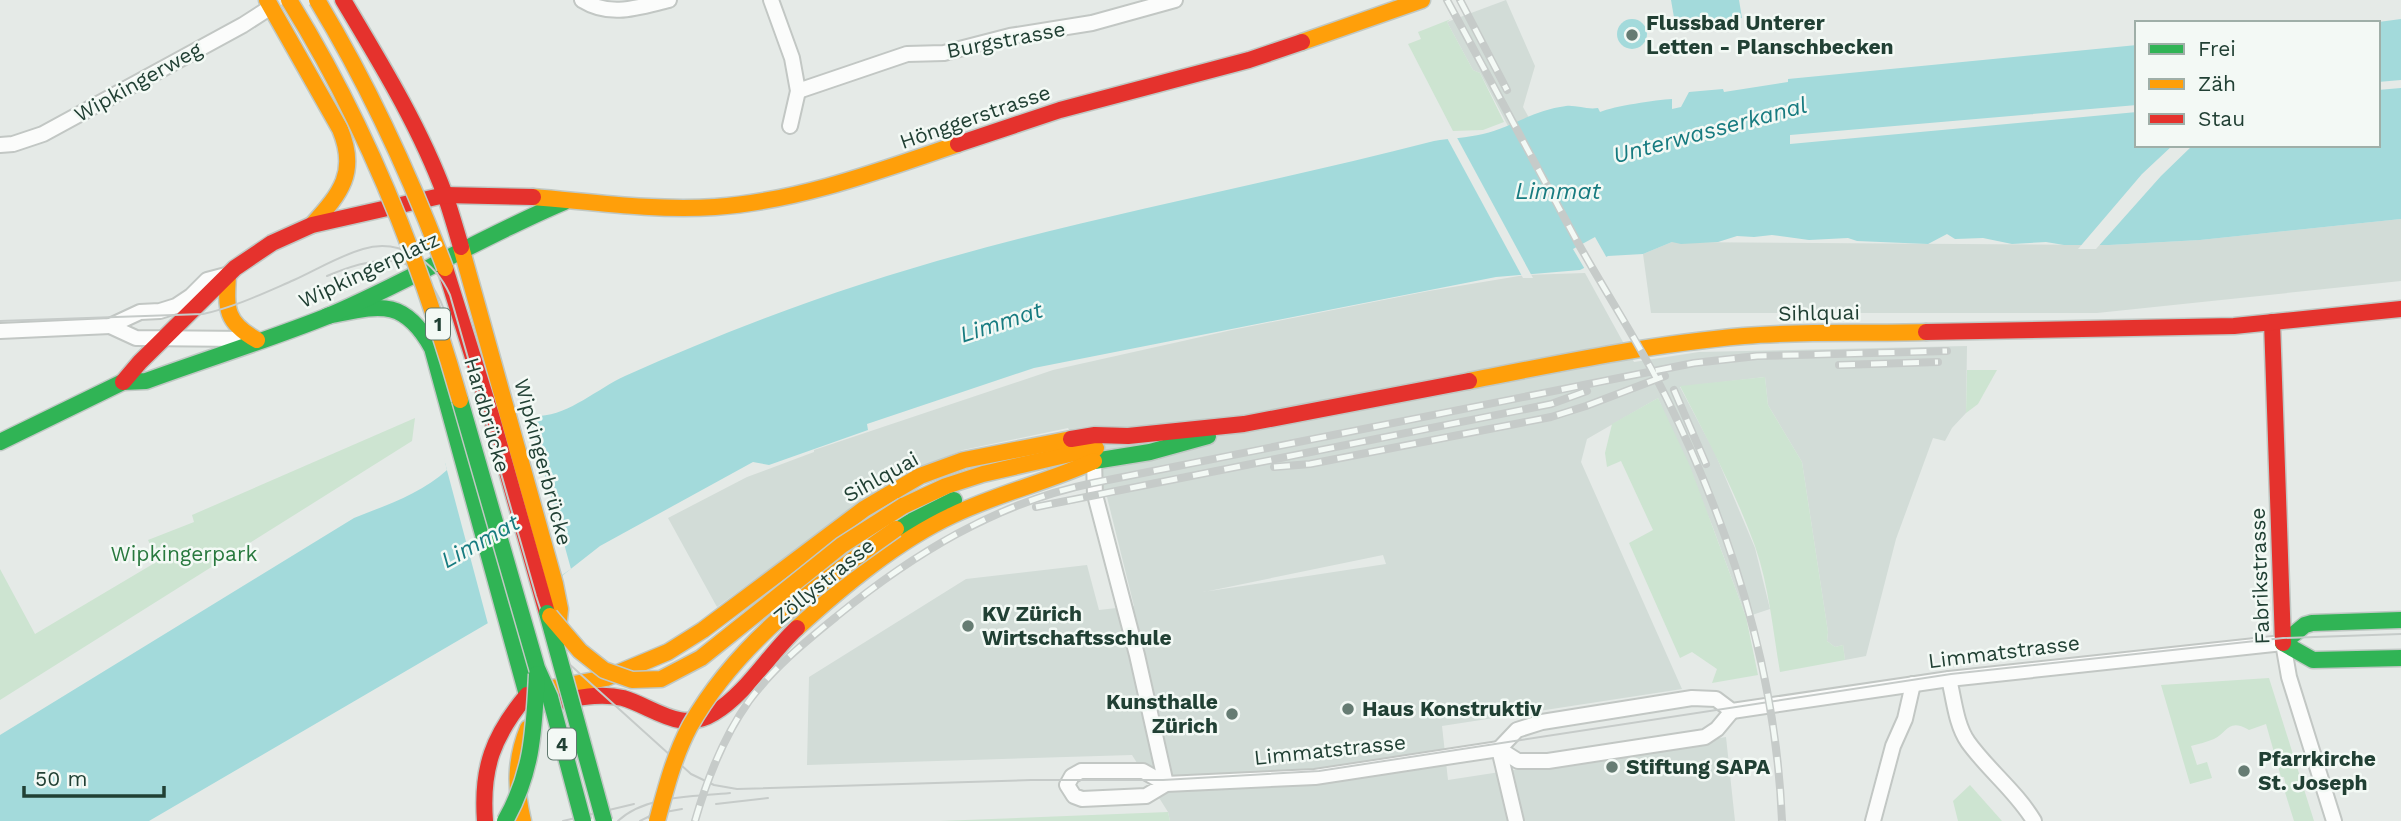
<svg xmlns="http://www.w3.org/2000/svg" width="2401" height="821" viewBox="0 0 2401 821" font-family="'Work Sans',sans-serif">
<rect width="100%" height="100%" fill="#e5eae7"/>
<!-- built -->
<g fill="#d2dcd7" fill-rule="evenodd">
<path d="M1506 0 1535 66 1523 107 1595 237 1573 249 1480 73 1473 70 1447 22Z"/>
<path d="M2401 219V281L2097 313H1651L1643 254 1672 242 2109 245 2200 240Z"/>
<path d="M1585 273 1634 362 1699 352 1967 346 1966 413 1952 428 1945 441 1933 438 1896 539 1866 656 1845 660 1843 645 1835 647 1827 641 1828 632 1802 462 1768 405 1765 377 1680 387 1715 453 1755 548 1770 609 1746 617 1712 525 1658 398 1587 439 1581 462 1682 689 1442 726 1448 780 1726 737 1735 821H1170L1168 812 1132 755 807 765 809 677 966 579 1087 565 1099 610 1134 606 1107 497 1093 472 1068 428 963 450 892 479 717 607 668 518 747 477 814 452V450L1053 370 1232 330 1429 291 1525 275ZM1383 555 1386 564 1203 592H1204Z"/>
</g>
<!-- green -->
<g fill="#cde4d1">
<path d="M1451 19 1447 22 1473 70 1480 73 1504 122 1483 130 1453 131 1408 44 1421 39 1418 32Z"/>
<path d="M1967 370H1997L1978 404 1966 413Z"/>
<path d="M1765 377 1768 405 1802 462 1828 632 1827 641 1835 647 1843 645 1845 660 1780 672C1773 631 1769 586 1755 546 1735 491 1707 438 1680 386Z"/>
<path d="M1658 398 1690 466 1746 617 1758 675 1712 683 1717 669 1692 652 1680 658 1629 543 1653 530 1621 461 1607 467 1605 453 1612 424Z"/>
<path d="M415 418 412 441 0 700V569L35 634 158 561 148 540 194 522 192 515Z"/>
<path d="M2269 678 2314 821H2294L2284 789 2286 787 2284 777H2281L2266 724 2249 730C2228 718 2228 732 2214 739 2207 742 2198 744 2191 746L2197 765 2207 762 2212 778 2190 784 2161 685Z"/>
<path d="M1970 785 2002 821H1958L1953 801Z"/>
<path d="M1168 812 1170 821H939Z"/>
</g>
<!-- water -->
<g fill="#a3dadb">
<path d="M1671 0H1739L1742 18 1676 29Z"/>
<path d="M2401 19V80L2378 82V23H2371Z"/>
<circle cx="1632" cy="34" r="15"/>
<path d="M2137 45V105L1790 135V144L2137 112V145H2378V90L2401 88V219L2200 240 2109 245H2064L2046 242 2012 244 1983 238 1955 239 1947 234 1928 244 1857 241 1848 238 1809 240 1772 235 1754 237 1737 236 1718 242 1681 244 1672 242 1643 254 1608 256 1580 270 1496 277 1034 368 867 424 868 430 769 465 753 462 600 546 563 575 560 581 149 821H0V735L354 518C386 505 421 494 447 470L445 462 540 416C570 414 597 389 625 376 703 341 782 310 862 284 1049 223 1244 190 1434 141 1450 138 1467 138 1483 134 1513 127 1533 110 1566 106 1577 105 1587 110 1598 108L1600 112C1614 106 1656 100 1672 99V109L1681 107 1689 92 1723 89 1724 92 1788 82V79Z"/>
</g>
<!-- pier -->
<g fill="#e5eae7">
<path d="M1455 134 1533 278H1523L1446 136Z"/>
<path d="M2173 145H2193L2161 176 2096 249H2078L2142 174Z"/>
<path d="M1595 237 1608 260 1586 271 1573 249Z"/>
<path d="M529 417 571 569 562 575 556 588 510 616 508 612 488 624 444 459Z"/>
</g>
<g fill="none" stroke-linecap="round" stroke-linejoin="round">
<!-- street casing -->
<g stroke="#c2c7c4" stroke-width="18">
<g id="street">
<path d="M582 0C611 18 639 7 669 0"/>
<path d="M771 0 792 58 798 91 790 126"/>
<path d="M798 91 907 54 944 53 1010 36 1092 23 1175 0"/>
<path d="M0 145 13 144 43 134 243 25 271 7"/>
<path d="M110 326 136 338 249 339"/>
<path d="M0 331 110 326 140 312 160 311 176 306 191 296 207 280 226 275"/>
<path d="M1094 461 1095 495 1137 655 1166 784"/>
<path d="M1949 679C1954 699 1956 725 1968 742 1988 770 2016 791 2034 821"/>
<path d="M1499 749 1517 730 1542 722 1692 698 1716 699 1732 711 1949 679 2283 643 2289 677 2334 821"/>
<path d="M1499 749 1516 821"/>
<path d="M1166 784 1143 771H1081L1072 776 1067 785 1074 796 1082 799 1146 796 1166 784 1315 777 1499 749 1518 761H1548L1705 737 1717 729 1732 711"/>
<path d="M1873 821 1893 746 1905 719 1913 684"/>
</g>
</g>
<!-- fast casing -->
<g stroke="#c0c8c4" stroke-width="19">
<g id="fast">
<path d="M327 316C378 306 403 296 432 348L527 695 537 704"/>
<path d="M0 442 123 382 146 381C206 359 268 340 328 316 408 282 483 236 564 202"/>
<path d="M1082 463 1150 452 1208 436"/>
<path d="M896 529 954 500"/>
<path d="M2283 643 2305 625 2312 623 2401 620"/>
<path d="M2283 643 2313 660 2401 658"/>
</g>
</g>
<!-- slow casing -->
<g stroke="#c0c8c4" stroke-width="19">
<g id="slow">
<path d="M267 0 340 129C358 172 341 193 312 225"/>
<path d="M1302 42 1422 0"/>
<path d="M533 197C593 202 654 211 715 207 799 201 879 171 958 144"/>
<path d="M461 247 555 584 560 609 557 639"/>
<path d="M228 275C226 309 225 322 257 340"/>
<path d="M1469 381C1560 363 1651 344 1744 336 1804 331 1865 334 1926 332"/>
<path d="M903 506 946 486 983 474 1096 448"/>
<path d="M797 628C842 587 897 541 953 515 999 493 1048 482 1094 461"/>
<path d="M552 688 606 678 668 652 703 630 864 509 920 476 964 460 1071 439"/>
<path d="M523 821C515 788 515 760 528 728"/>
</g>
</g>
<!-- jam casing -->
<g stroke="#c0c8c4" stroke-width="19">
<g id="jam">
<path d="M343 0C380 62 420 127 445 195 451 212 456 230 461 247"/>
<path d="M958 144 1060 110 1249 60 1302 42"/>
<path d="M445 268 491 415 547 613"/>
<path d="M2272 322 2283 643"/>
<path d="M1926 332 2234 326 2401 309"/>
<path d="M123 382 140 362 235 268 272 243 312 225 445 195 533 197"/>
<path d="M1071 439 1095 435 1128 436 1244 424 1469 381"/>
<path d="M537 704C565 702 594 691 623 698 654 707 680 734 714 713 747 693 768 655 797 628"/>
<path d="M485 821C481 768 493 736 527 695"/>
</g>
</g>
<!-- street -->
<use href="#street" stroke="#fbfcfb" stroke-width="14"/>
<!-- fast -->
<use href="#fast" stroke="#30b455" stroke-width="16"/>
<!-- slow -->
<use href="#slow" stroke="#ff9f0a" stroke-width="16"/>
<!-- jam -->
<use href="#jam" stroke="#e5322d" stroke-width="16"/>
<!-- tram -->
<g stroke="#c6cbc9" stroke-width="2">
<path d="M327 276C380 253 422 249 445 312"/>
<path d="M0 321 203 314C235 307 264 293 294 280 316 270 339 256 363 249 400 238 435 261 450 295L536 596 549 636 567 662 691 774 714 785 737 789 1031 780H1163L1319 771 1951 674 2283 638 2401 634"/>
<path d="M716 804 768 798"/>
<path d="M563 821 634 804"/>
<path d="M618 821C645 795 694 797 730 793"/>
<path d="M640 821 654 814 682 809"/>
</g>
<!-- rail casing -->
<g stroke="#c6cbc9" stroke-width="8">
<g id="rail">
<path d="M1447 0C1491 81 1534 162 1578 243 1606 293 1639 343 1665 395 1731 528 1776 672 1782 821"/>
<path d="M1460 0 1507 90"/>
<path d="M1839 365 1938 362"/>
<path d="M1674 390 1706 464"/>
<path d="M1274 467 1310 464 1551 417 1586 406 1665 376"/>
<path d="M1036 507 1551 404 1587 391"/>
<path d="M695 821C707 779 724 736 749 701 774 667 805 642 837 616 913 554 996 503 1093 483L1694 363 1757 356 1947 351"/>
</g>
</g>
<!-- rail -->
<use href="#rail" stroke="#f3f9f5" stroke-width="5" stroke-dasharray="16" stroke-linecap="butt"/>
<!-- fast-bridge casing -->
<g stroke="#c0c8c4" stroke-width="19" stroke-linecap="butt">
<g id="fast-bridge">
<path d="M460 400 537 668 550 697 583 821"/>
<path d="M547 613 604 821"/>
<path d="M505 821C533 772 534 729 537 674"/>
</g>
</g>
<!-- slow-bridge casing -->
<g stroke="#c0c8c4" stroke-width="19" stroke-linecap="butt">
<g id="slow-bridge">
<path d="M289 0C367 125 420 259 460 400"/>
<path d="M317 0C369 86 410 175 445 268"/>
<path d="M550 616 580 651 604 670 632 680 661 679 701 658 842 545 903 506"/>
<path d="M657 821C666 788 674 756 690 726 738 641 818 584 896 529"/>
</g>
</g>
<!-- fast-bridge -->
<use href="#fast-bridge" stroke="#30b455" stroke-width="16"/>
<!-- slow-bridge -->
<use href="#slow-bridge" stroke="#ff9f0a" stroke-width="16"/>
</g>
<!-- markers -->
<g fill="#667c73" stroke="#f3f9f5" stroke-width="2.5">
<circle cx="1632" cy="35" r="7"/>
<circle cx="968" cy="626" r="7"/>
<circle cx="1348" cy="709" r="7"/>
<circle cx="1232" cy="714" r="7"/>
<circle cx="1612" cy="767" r="7"/>
<circle cx="2244" cy="771" r="7"/>
</g>
<g text-anchor="middle" stroke-width="5" stroke-linejoin="round" paint-order="stroke">
<!-- shield labels -->
<g fill="#f3f9f5" stroke="#60786e" stroke-width="2">
<rect x="426" y="308.5" width="24" height="31" rx="5"/>
<rect x="548" y="728.5" width="28" height="31" rx="5"/>
</g>
<g font-size="19" font-weight="bold" fill="#214034">
<text x="438" y="331">1</text>
<text x="562" y="751">4</text>
</g>
<!-- poi labels -->
<g font-size="21" font-weight="bold" fill="#214034" stroke="#f3f9f5" text-anchor="start">
<text x="1646" y="30">Flussbad Unterer<tspan x="1646" dy="24">Letten - Planschbecken</tspan></text>
<text x="982" y="621">KV Zürich<tspan x="982" dy="24">Wirtschaftsschule</tspan></text>
<text x="1218" y="709" text-anchor="end">Kunsthalle<tspan x="1218" dy="24">Zürich</tspan></text>
<text x="1362" y="716">Haus Konstruktiv</text>
<text x="2258" y="766">Pfarrkirche<tspan x="2258" dy="24">St. Joseph</tspan></text>
<text x="1626" y="774">Stiftung SAPA</text>
</g>
<!-- street labels -->
<g font-size="21" fill="#214034" stroke="#f3f9f5">
<text transform="translate(1006 40) rotate(-11)" y="7">Burgstrasse</text>
<text transform="translate(138 82) rotate(-29)" y="7">Wipkingerweg</text>
<text transform="translate(975 117) rotate(-19)" y="7">Hönggerstrasse</text>
<text transform="translate(369 270) rotate(-25)" y="7">Wipkingerplatz</text>
<text transform="translate(1819 313) rotate(-1)" y="7">Sihlquai</text>
<text transform="translate(487 415) rotate(74)" y="7">Hardbrücke</text>
<text transform="translate(543 462) rotate(75)" y="7">Wipkingerbrücke</text>
<text transform="translate(881 477) rotate(-29)" y="7">Sihlquai</text>
<text transform="translate(2260 576) rotate(-92)" y="7">Fabrikstrasse</text>
<text transform="translate(824 581) rotate(-39)" y="7">Zöllystrasse</text>
<text transform="translate(2004 652) rotate(-7)" y="7">Limmatstrasse</text>
<text transform="translate(1330 750) rotate(-6)" y="7">Limmatstrasse</text>
</g>
<!-- park labels -->
<g font-size="21" fill="#28793e" stroke="#f3f9f5">
<text x="184" y="561">Wipkingerpark</text>
</g>
<!-- water labels -->
<g font-size="23" font-style="italic" fill="#177b80" stroke="#f3f9f5">
<text transform="translate(1710 130) rotate(-15)" y="8">Unterwasserkanal</text>
<text x="1558" y="199">Limmat</text>
<text transform="translate(1001 322) rotate(-18)" y="8">Limmat</text>
<text transform="translate(480 541) rotate(-29)" y="8">Limmat</text>
</g>
</g>
<!-- legend -->
<rect x="2135" y="21" width="245" height="126" fill="#f3f9f5" stroke="#9fafa8" stroke-width="2"/>
<rect x="2149" y="44" width="35" height="10" fill="#30b455" stroke="#9fafa8" stroke-width="2"/>
<text x="2198" y="56" font-size="21" fill="#214034">Frei</text>
<rect x="2149" y="79" width="35" height="10" fill="#ff9f0a" stroke="#9fafa8" stroke-width="2"/>
<text x="2198" y="91" font-size="21" fill="#214034">Zäh</text>
<rect x="2149" y="114" width="35" height="10" fill="#e5322d" stroke="#9fafa8" stroke-width="2"/>
<text x="2198" y="126" font-size="21" fill="#214034">Stau</text>
<!-- scale -->
<path d="M24 786v10h140v-10" fill="none" stroke="#214034" stroke-width="3.5"/>
<text x="35" y="786" font-size="21" fill="#214034" stroke="#f3f9f5" stroke-width="5" paint-order="stroke">50 m</text>
</svg>
